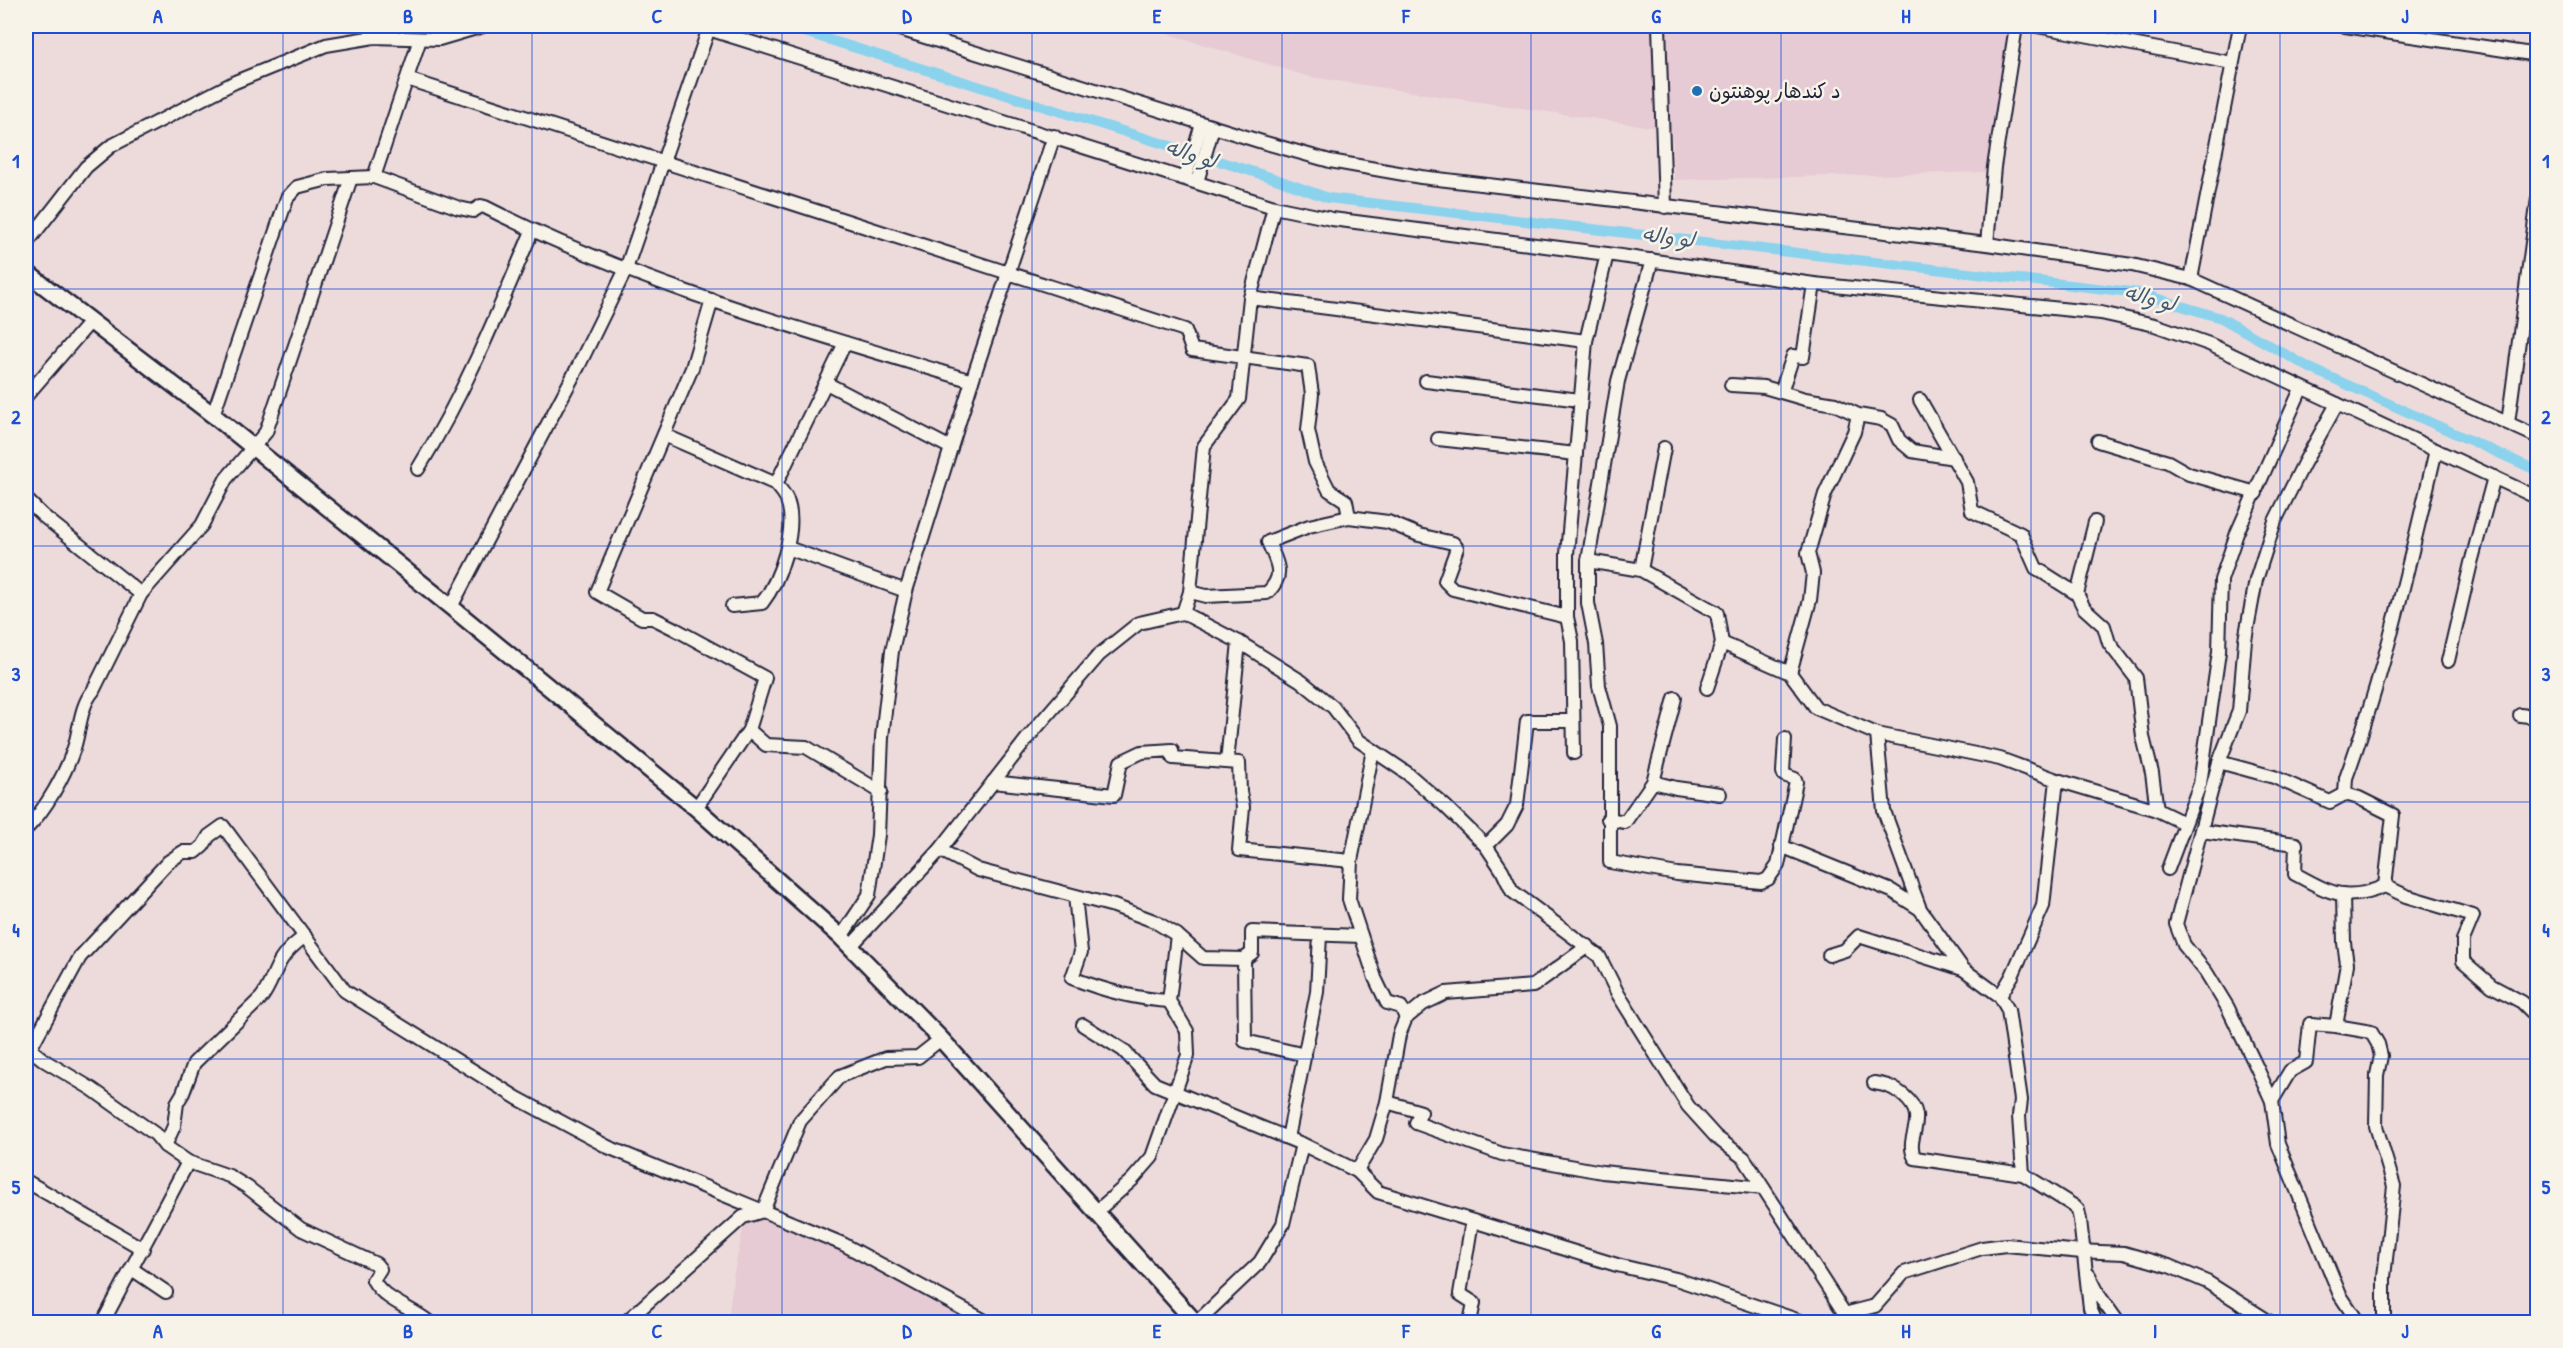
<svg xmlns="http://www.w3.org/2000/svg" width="2563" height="1348" viewBox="0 0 2563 1348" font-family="'Patrick Hand','Playpen Sans Arabic',sans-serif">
<rect width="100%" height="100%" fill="#eddbdc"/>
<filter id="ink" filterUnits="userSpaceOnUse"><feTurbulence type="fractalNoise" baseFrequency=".0167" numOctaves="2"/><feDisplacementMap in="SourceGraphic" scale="12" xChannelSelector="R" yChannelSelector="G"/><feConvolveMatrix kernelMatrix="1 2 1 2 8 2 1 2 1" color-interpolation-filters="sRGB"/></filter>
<g filter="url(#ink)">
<!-- built -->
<g fill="#e6cad4">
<path d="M1142 26H2008L1986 172 1674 180 1672 130 1310 77Z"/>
<path d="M759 1215 802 1231 979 1322H728L733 1277 745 1220Z"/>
</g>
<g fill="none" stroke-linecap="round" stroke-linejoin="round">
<!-- canal -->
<path stroke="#8bd2ed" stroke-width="10" d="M785 26 1273 178 1328 198 2139 293 2221 318 2310 368 2538 471"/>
<!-- minor casing -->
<g stroke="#22223b" stroke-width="16">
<g id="minor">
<path d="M699 26 1274 207 1332 219 1607 254 1814 284 2101 313 2155 325 2209 344 2538 498"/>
<path d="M890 26 1262 142 1330 161 1421 177 1987 244 2132 265 2191 279 2538 437"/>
<path d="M1659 26 1665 207"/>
<path d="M2037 26 2232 63"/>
<path d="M2345 26 2538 55"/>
<path d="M407 79 1185 330 1192 350 1308 366 1312 394 1308 430 1315 462 1329 490 1346 501 1349 517"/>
<path d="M374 177 459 208 473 211 481 206 485 207C638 285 807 331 972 381"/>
<path d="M1185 178 1202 124"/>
<path d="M1197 182 1213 127"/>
<path d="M26 244 86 167 111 146 235 82 326 45 374 37 439 39 483 26"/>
<path d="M1987 244 1994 167 2016 26"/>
<path d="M1652 260 1618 381 1588 561V603L1596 644 1599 686 1610 726V862L1677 874 1761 882 1768 879 1778 865 1796 782 1795 779 1784 775 1783 772 1785 739"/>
<path d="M2191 279 2240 26"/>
<path d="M1250 298 1586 341"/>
<path d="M1426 381 1580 400"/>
<path d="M826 383 951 448"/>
<path d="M1731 385 1764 387 1805 399 1835 404 1858 415 1881 419 1892 425 1899 440 1912 451 1954 458"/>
<path d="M1781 392 1793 356 1803 357 1814 284"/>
<path d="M26 396 90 322"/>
<path d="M1920 400 1967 482 1972 511 2021 534 2036 568 2077 594 2084 608 2104 626 2109 643 2136 678 2143 737 2152 773 2157 810"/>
<path d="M2337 404 2304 463 2275 521 2256 580 2245 640 2239 711 2219 762 2176 924 2184 945 2206 972 2228 1008 2257 1068 2272 1101 2278 1144 2340 1295 2358 1322"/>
<path d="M213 415 287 198 297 187 328 179 374 177 420 39"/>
<path d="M2508 423 2538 198"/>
<path d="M664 435 776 484C780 489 785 494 787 500 798 529 780 580 762 603L732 606"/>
<path d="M1438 439 1576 454"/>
<path d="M2098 441 2168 462 2189 474 2256 493"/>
<path d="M418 469C465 393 498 312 532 231"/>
<path d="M776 484 845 343"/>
<path d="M26 499 42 515 141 594"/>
<path d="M788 548 906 591"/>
<path d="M1588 561 1641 570 1717 613 1722 643 1790 673 1816 708 1877 734 2000 759 2057 780 2157 810 2184 823"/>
<path d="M1641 570 1664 448"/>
<path d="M1190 592 1206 596 1267 593C1286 575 1277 563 1268 542L1309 526 1349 517 1388 522 1419 535 1453 543 1457 548 1445 581 1453 589 1567 617"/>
<path d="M2077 594 2095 522"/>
<path d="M451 607 579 365 626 269 709 28"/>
<path d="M1183 613 1190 592 1204 446 1239 399 1250 298 1274 207"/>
<path d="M2448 661 2471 563 2494 477"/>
<path d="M1790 673 1810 600 1813 573 1808 553 1825 494 1854 432 1858 415"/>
<path d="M1707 688 1722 643"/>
<path d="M2520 715 2538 717"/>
<path d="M749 730 766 745 806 747 881 792"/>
<path d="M1877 734 1884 811 1920 909"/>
<path d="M1373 750 1351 861 1349 899 1375 978 1387 1003 1401 1007 1406 1018"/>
<path d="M1574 753 1572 641 1567 617V554L1586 341 1607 254"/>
<path d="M1227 762 1239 642"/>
<path d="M2219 762 2274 777 2330 802 2345 794 2359 798 2393 815 2385 886"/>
<path d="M993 782 1114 795 1121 762 1142 752 1172 750 1173 758 1239 763 1240 792 1243 807 1239 850 1351 861"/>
<path d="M1653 782 1676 788 1720 794"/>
<path d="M2345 794 2346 778C2385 671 2410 561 2436 450"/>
<path d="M696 808 749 730 765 678 675 629 653 618H642L597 592 692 368 712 300"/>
<path d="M1608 819 1625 822 1653 782 1675 698"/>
<path d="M26 829C46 809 65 775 74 748 80 730 80 706 93 691L141 594 202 525 226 479 266 432 351 178"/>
<path d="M2202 831 2296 844 2295 874C2330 893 2346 903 2385 886L2406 896 2473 916 2463 940V961L2492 986 2522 1002 2538 1018"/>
<path d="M1486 846 1507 825 1517 805 1527 721H1572"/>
<path d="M1781 846 1892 891 1920 909 1963 969 2000 996 2008 1010 2021 1100 2019 1116 2023 1174"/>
<path d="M940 850 978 870 1114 906 1154 921 1177 935 1203 958 1244 959 1252 953V932L1361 936"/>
<path d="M2168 869 2200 784 2219 652 2221 580 2237 533 2301 389"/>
<path d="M1075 896 1081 952 1072 978C1105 991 1135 999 1169 1001"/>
<path d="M841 937 869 895 878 835 882 737 892 651 906 591 972 381 1054 136"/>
<path d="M850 947 940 850 1030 735 1099 655 1139 623 1183 613 1239 642 1301 681 1333 707 1358 740 1407 773 1445 806 1486 846 1502 870 1512 891 1599 956 1618 994 1688 1106 1716 1137 1744 1158 1850 1322"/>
<path d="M1829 955 1845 950 1859 936 1963 969"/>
<path d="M1244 959 1245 1041 1305 1055"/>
<path d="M2000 996 2012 976 2043 906 2057 780"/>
<path d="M1083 1025 1123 1050 1155 1084 1302 1144 1357 1171 1378 1192 1617 1265 1676 1279 1803 1322"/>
<path d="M2336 1026 2371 1032 2378 1044 2381 1056 2377 1075 2376 1126 2394 1186 2384 1277V1322"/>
<path d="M26 1046 45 1061 92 1089 155 1134 165 1146 188 1162 229 1176 247 1187 301 1229 376 1264 380 1269 373 1280C385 1301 410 1307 429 1322"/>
<path d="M30 1049 80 957 168 862 183 852H196L203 846 209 836 223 826 345 991 517 1098 608 1147 843 1244 987 1322"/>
<path d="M1874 1083C1887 1085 1893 1087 1904 1096 1931 1119 1903 1137 1915 1158L2023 1174 2074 1206 2078 1210 2080 1220 2090 1308 2096 1322"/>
<path d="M2272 1101 2290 1071 2306 1062 2310 1024 2336 1026 2347 964 2344 943 2343 894"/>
<path d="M1387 1102 1421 1112 1416 1123 1502 1154 1602 1172 1763 1188"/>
<path d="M1288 1138 1317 992 1320 935"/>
<path d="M165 1146 174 1126 177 1103 183 1093 194 1063 261 998C270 987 273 973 281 960 287 950 296 943 305 936"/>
<path d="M1357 1171 1376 1139 1387 1102 1399 1035 1406 1018 1423 1004 1446 993 1533 986 1588 946"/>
<path d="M26 1181 143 1249"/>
<path d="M1096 1212 1132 1180 1152 1157 1188 1055 1187 1031 1169 1001 1177 935"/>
<path d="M2077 1251 2124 1253 2169 1266 2207 1282 2270 1322"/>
<path d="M132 1269 166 1292"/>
<path d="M2089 1275 2100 1297 2118 1322"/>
<path d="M1844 1314 1875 1306 1904 1273 1982 1248 2006 1245 2082 1252"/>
<path d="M103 1322 188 1162"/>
<path d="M631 1322 628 1320 743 1217 763 1211 800 1121 840 1076 886 1058 918 1057 941 1039"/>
<path d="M1197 1322 1260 1262 1283 1224 1302 1144"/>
<path d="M1470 1322 1474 1303 1460 1294 1472 1221"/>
</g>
</g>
<!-- major casing -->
<g stroke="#22223b" stroke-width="20">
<path id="major" d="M26 272 213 415 451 607 696 808 841 937 941 1039 1195 1322"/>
</g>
<!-- minor -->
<use href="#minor" stroke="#f7f3e8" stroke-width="12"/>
<!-- major -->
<use href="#major" stroke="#f7f3e8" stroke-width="15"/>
</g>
</g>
<!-- grid -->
<path fill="none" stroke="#1d4ed8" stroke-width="1.5" stroke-opacity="0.55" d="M283 26V1322M532 26V1322M782 26V1322M1032 26V1322M1282 26V1322M1531 26V1322M1781 26V1322M2031 26V1322M2280 26V1322M26 289H2538M26 546H2538M26 802H2538M26 1059H2538"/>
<!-- markers -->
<circle fill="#1f6fb2" stroke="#f7f3e8" stroke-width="2" cx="1697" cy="91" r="6"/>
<g text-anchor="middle" stroke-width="5" stroke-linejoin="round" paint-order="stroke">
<!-- poi labels -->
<g font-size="20" fill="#22223b" stroke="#f7f3e8" text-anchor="start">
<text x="1709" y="98">د کندهار پوهنتون</text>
</g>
<!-- water labels -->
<g font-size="21" font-style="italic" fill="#425770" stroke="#f7f3e8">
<text transform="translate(1191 154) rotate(18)" y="7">لو واله</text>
<text transform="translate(1668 237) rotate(7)" y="7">لو واله</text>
<text transform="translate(2150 298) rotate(14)" y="7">لو واله</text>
</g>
</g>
<!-- margin -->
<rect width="2563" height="1348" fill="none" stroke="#f7f3e8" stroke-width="66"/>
<rect x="33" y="33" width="2497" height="1282" fill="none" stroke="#1d4ed8" stroke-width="2"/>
<g font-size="20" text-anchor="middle" font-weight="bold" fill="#1d4ed8">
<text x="158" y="23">A</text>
<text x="408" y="23">B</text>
<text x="657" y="23">C</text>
<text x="907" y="23">D</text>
<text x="1157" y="23">E</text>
<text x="1406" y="23">F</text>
<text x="1656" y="23">G</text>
<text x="1906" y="23">H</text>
<text x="2155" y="23">I</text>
<text x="2405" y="23">J</text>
<text x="16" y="168">1</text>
<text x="2546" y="168">1</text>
<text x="16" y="424">2</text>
<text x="2546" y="424">2</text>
<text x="16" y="681">3</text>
<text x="2546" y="681">3</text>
<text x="16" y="937">4</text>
<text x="2546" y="937">4</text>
<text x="16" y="1194">5</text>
<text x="2546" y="1194">5</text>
<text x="158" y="1338">A</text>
<text x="408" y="1338">B</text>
<text x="657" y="1338">C</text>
<text x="907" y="1338">D</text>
<text x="1157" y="1338">E</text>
<text x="1406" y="1338">F</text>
<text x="1656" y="1338">G</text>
<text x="1906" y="1338">H</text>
<text x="2155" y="1338">I</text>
<text x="2405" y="1338">J</text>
</g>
</svg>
